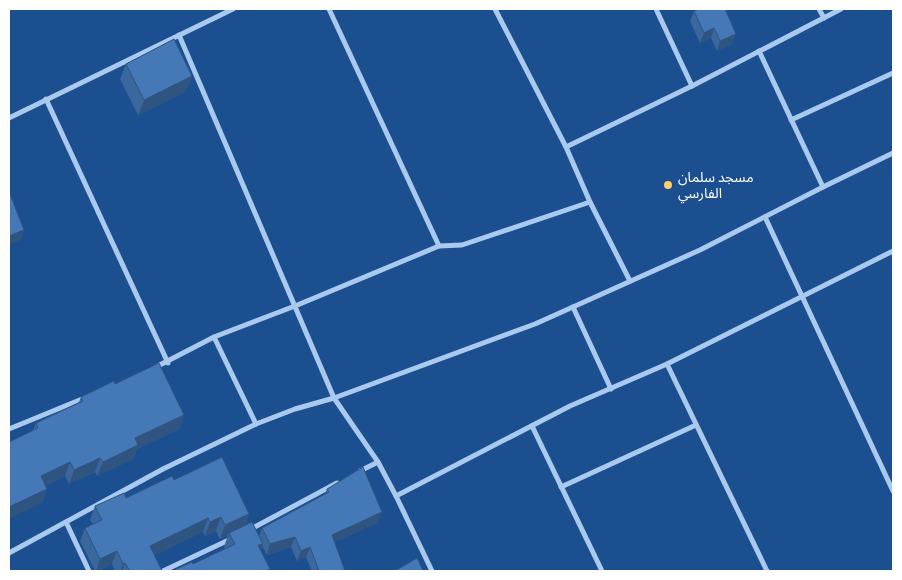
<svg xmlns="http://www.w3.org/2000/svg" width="902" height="580" viewBox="0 0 902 580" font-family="'PT Sans Narrow','Noto Sans Arabic',sans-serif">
<rect width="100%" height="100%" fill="#1b4f8f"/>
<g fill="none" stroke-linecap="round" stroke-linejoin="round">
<!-- minor -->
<g stroke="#a9c9ee" stroke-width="5">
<path d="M329 9 439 246"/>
<path d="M495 9 566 147 590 202 630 281"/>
<path d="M656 9 692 86"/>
<path d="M819 9 824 18"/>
<path d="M179 35 334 398 378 462 396 496 432 571"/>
<path d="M759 51 823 187"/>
<path d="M46 99 168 363"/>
<path d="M9 118 233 9"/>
<path d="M791 120 893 73"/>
<path d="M566 147 692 86 841 9"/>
<path d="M765 217 893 491"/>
<path d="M573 307 611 389"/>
<path d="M214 337 256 424"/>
<path d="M667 364 767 571"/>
<path d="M154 368 214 337 295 306 439 246 462 245 590 202"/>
<path d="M532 426 602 571"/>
<path d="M9 429 87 397"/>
<path d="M360 471 378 462"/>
<path d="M561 487 696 425"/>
<path d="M396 496 570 406 667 364 893 251"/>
<path d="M66 522 89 571"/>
<path d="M249 530 337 483"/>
<path d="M9 553 163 469 256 424 295 409 334 398 535 324 700 250 823 187 893 153"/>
<path d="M163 571 233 538"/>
</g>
</g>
<!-- wall -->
<g fill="#3a679d">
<path d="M698 9 732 44 717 51 711 38 700 43 690 21 694 11Z"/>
<path d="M126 64 192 76 186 91 138 115 120 79Z"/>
<path d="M115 384 184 415 179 429 137 449 133 459 97 476 95 472 69 484 65 476 45 486 47 489 42 503 33 430 36 423 79 402 81 397Z"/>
<path d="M174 480 249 514 245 526 259 536 262 528 325 494 327 489 378 523 334 542 345 571H312L306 557 297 561 291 547 267 555 262 546 261 550 193 564 225 549 224 547 228 535 220 539 216 531 205 536 203 532 154 555 162 571H115L112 564 97 571H95L80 541 85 528 93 524 90 520 95 506 126 498Z"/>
</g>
<!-- shaded-wall -->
<g fill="#305480">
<path d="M714 28 711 38 700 43 704 33Z"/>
<path d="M736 34 732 44 717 51 720 41Z"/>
<path d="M192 76 186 91 138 115 144 100Z"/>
<path d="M24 230 21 240 9 245V236Z"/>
<path d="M184 415 179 429 137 449 133 459 97 476 103 462 135 438Z"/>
<path d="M100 458 95 472 69 484 74 470Z"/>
<path d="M70 462 65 476 36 490 41 476Z"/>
<path d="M47 489 42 503 9 519V507Z"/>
<path d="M382 512 378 523 328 545 332 535Z"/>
<path d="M249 514 244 527 229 533 228 535 220 539 225 525Z"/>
<path d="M221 517 216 531 205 536 210 522Z"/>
<path d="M208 518 203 532 145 560 150 546Z"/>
<path d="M295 537 291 547 267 555 270 544Z"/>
<path d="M263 544 258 557V545Z"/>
<path d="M310 547 306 557 297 561 301 551Z"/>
<path d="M117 551 112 564 96 571 100 559Z"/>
<path d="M125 563 122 571H120L123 564Z"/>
</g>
<!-- building -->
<g fill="#4478b7" stroke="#305480">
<path d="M698 9H725L736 34 720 41 714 28 704 33 694 11Z"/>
<path d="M174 39 192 76 144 100 126 64Z"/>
<path d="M9 194H10L24 230 9 236Z"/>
<path d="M159 363 184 415 135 438 138 445 103 462 100 458 74 470 70 462 41 476 47 489 9 507V442L38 428 36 423 83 401 81 397 114 381 115 384Z"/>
<path d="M222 457 249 514 225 525 221 517 210 522 208 518 150 546 162 571H130L125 563 123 564 117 551 100 559 85 528 102 520 95 506 124 493 126 498 172 476 174 480Z"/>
<path d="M363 467 382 512 332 535 345 571H319L310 547 301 551 295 537 270 544 262 528 329 492 327 489Z"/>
<path d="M252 522 263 544 258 545 270 569 265 571H172L192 562 193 564 235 544 229 533Z"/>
<path d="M417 558 423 571H395Z"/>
</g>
<!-- markers -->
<circle fill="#ffd166" stroke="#1b4f8f" stroke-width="2" cx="668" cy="185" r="5"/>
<g text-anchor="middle" stroke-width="4" stroke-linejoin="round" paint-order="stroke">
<!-- poi labels -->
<g font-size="14" fill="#fff" stroke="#1b4f8f" text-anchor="start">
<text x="678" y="182">مسجد سلمان<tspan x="678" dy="16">الفارسي</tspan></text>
</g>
</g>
<!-- border -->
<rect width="902" height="580" fill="none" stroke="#ffffff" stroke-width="20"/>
</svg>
